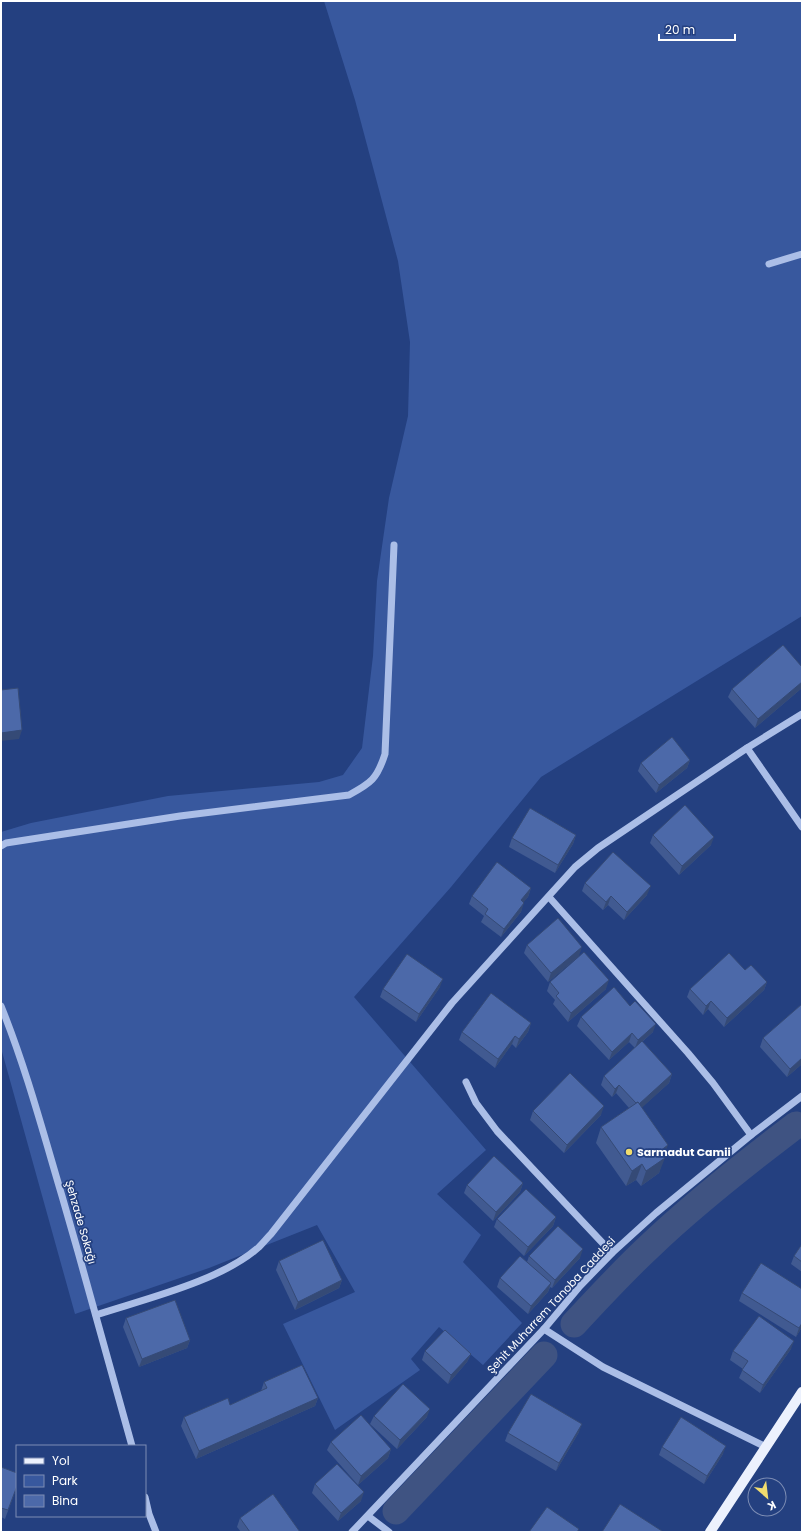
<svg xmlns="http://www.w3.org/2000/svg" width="803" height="1533" viewBox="0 0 803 1533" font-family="Poppins,sans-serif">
<rect width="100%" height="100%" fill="#244080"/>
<!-- green -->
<path fill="#38589e" d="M324 1H802V616L541 777 451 887 354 997 486 1150 437 1194 481 1235 463 1262 522 1323 483 1365 439 1327 411 1359 420 1370 335 1430 283 1324 355 1292 317 1225 209 1268 75 1314 1 1048V832L31 823 168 796 319 782 343 775 362 748 373 656 377 581 389 498 408 416 410 342 398 261 355 100Z"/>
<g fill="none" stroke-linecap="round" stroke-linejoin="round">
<!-- canal -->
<g stroke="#3f5382" stroke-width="27">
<path d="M574 1324C599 1297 624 1270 651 1245 696 1202 746 1163 796 1125"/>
<path d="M396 1511 544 1355"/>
</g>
<!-- minor -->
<g stroke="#abbee7" stroke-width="7">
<path d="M769 264 802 254"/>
<path d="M747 748 802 827"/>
<path d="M1 846 6 843 180 816 349 795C371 783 377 779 385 754L394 545"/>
<path d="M549 897 688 1053 713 1083 751 1135"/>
<path d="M1 1006C26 1068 43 1132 62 1196 86 1279 109 1362 132 1446"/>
<path d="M466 1082 476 1103 497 1131 612 1253"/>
<path d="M96 1315C145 1299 221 1281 259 1247 263 1243 267 1238 271 1234L452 1003 575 867 598 848 747 748 802 714"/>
<path d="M544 1329 603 1367 766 1447"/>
<path d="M145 1497 149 1514 156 1532"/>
<path d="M368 1516 389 1532"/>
<path d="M352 1532 544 1329 580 1286 612 1253 656 1213 751 1135 802 1096"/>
</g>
<!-- major -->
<path stroke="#ecf1fd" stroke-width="10" d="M710 1532 802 1392"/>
</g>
<!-- wall -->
<g fill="#415a91">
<path d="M802 667V688L755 728 728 697 732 689Z"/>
<path d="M690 760 687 768 656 793 638 771 641 763Z"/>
<path d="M576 835 573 844 555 873 509 847 512 838Z"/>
<path d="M653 835 711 845 679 875 650 843Z"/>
<path d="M585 883 647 895 624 920 608 905 603 910 582 891Z"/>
<path d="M531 888 528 897 523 902 521 912 501 937 481 922 484 916 469 904 472 896Z"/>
<path d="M527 945 579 956 548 982 524 953Z"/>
<path d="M745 970 767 982 764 990 724 1027 708 1009 703 1015 687 997 690 989Z"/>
<path d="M550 982 606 989 568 1022 553 1004 555 1000 547 991Z"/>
<path d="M440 987 416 1022 380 997 383 989Z"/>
<path d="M802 1004V1064L787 1077 760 1047 763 1038Z"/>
<path d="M581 1017 653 1032 642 1042 672 1074 669 1083 641 1108 664 1157 659 1173 641 1186 636 1180 626 1186 596 1143 601 1127 629 1108 616 1093 612 1097 601 1085 604 1076 635 1048 629 1042 609 1060 577 1026Z"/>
<path d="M531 1023 528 1032 516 1048 512 1044 495 1068 459 1040 462 1032Z"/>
<path d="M533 1111 601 1115 564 1153 530 1120Z"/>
<path d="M523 1183 520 1192 493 1221 464 1193 467 1185Z"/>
<path d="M556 1217 553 1226 524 1256 494 1227 497 1219Z"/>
<path d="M802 1244V1272L791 1264 794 1256Z"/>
<path d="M529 1256 580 1258 552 1288 550 1287 548 1292 528 1314 497 1287 500 1278 527 1262Z"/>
<path d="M279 1261 342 1280 339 1288 295 1310 276 1270Z"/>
<path d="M802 1289V1327L796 1337 739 1301 742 1293Z"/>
<path d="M126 1318 190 1340 187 1348 139 1367 123 1327Z"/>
<path d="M791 1349 760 1393 739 1378 743 1369 730 1360 733 1351Z"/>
<path d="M425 1351 471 1354 467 1362 448 1384 422 1360Z"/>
<path d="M264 1382 318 1398 315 1406 196 1459 181 1426 184 1417 230 1405 261 1391Z"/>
<path d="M374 1416 427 1417 397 1449 370 1424Z"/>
<path d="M579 1432 556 1471 505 1441 508 1433Z"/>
<path d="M331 1442 391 1449 388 1458 358 1485 327 1450Z"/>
<path d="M662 1447 723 1454 704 1484 659 1455Z"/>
<path d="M1 1467 17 1486 5 1519 1 1517Z"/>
<path d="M315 1484 361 1501 338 1521 312 1493Z"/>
<path d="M240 1518 300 1532H241L237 1527Z"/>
</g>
<!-- shaded-wall -->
<g fill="#354a76">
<path d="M802 682V688L755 728 758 719Z"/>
<path d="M22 730 19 739 1 741V733Z"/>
<path d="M690 760 687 768 656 793 659 785Z"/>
<path d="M576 835 573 844 555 873 558 865Z"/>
<path d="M714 837 711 845 679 875 682 866Z"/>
<path d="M651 886 647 895 624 920 627 912Z"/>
<path d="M531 888 528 897 518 909 521 900Z"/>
<path d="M611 896 608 905 603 910 606 902Z"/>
<path d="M524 903 521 912 501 937 504 929Z"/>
<path d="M582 947 579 956 548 982 551 973Z"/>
<path d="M443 979 440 987 416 1022 419 1014Z"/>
<path d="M609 980 606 989 568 1022 571 1013Z"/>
<path d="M767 982 764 990 724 1027 727 1018Z"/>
<path d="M711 1001 708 1009 703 1015 706 1006Z"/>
<path d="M531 1023 528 1032 516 1048 519 1039Z"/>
<path d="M656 1024 653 1032 635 1048 638 1040Z"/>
<path d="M632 1033 629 1042 609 1060 612 1052Z"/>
<path d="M515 1036 512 1044 495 1068 498 1059Z"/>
<path d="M802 1058V1064L787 1077 790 1069Z"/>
<path d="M672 1074 669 1083 635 1114 638 1105Z"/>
<path d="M619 1085 616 1093 612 1097 615 1089Z"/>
<path d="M604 1106 601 1115 564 1153 567 1145Z"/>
<path d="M668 1145 663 1159 665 1158 659 1173 641 1186 646 1171 660 1151Z"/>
<path d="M642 1164 636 1180 626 1186 632 1171Z"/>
<path d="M523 1183 520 1192 493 1221 496 1212Z"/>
<path d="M556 1217 553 1226 524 1256 528 1247Z"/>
<path d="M583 1249 580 1258 552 1288 555 1280Z"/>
<path d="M342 1280 339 1288 295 1310 298 1302Z"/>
<path d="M551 1283 548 1292 528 1314 531 1306Z"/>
<path d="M802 1323V1327L796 1337 799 1328Z"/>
<path d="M190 1340 187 1348 139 1367 142 1359Z"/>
<path d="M794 1341 791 1349 760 1393 763 1385Z"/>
<path d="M471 1354 467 1362 448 1384 451 1375Z"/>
<path d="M318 1398 315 1406 196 1459 199 1451Z"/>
<path d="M430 1409 427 1417 397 1449 400 1440Z"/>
<path d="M582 1424 579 1432 556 1471 559 1463Z"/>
<path d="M726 1446 723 1454 704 1484 707 1476Z"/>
<path d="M391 1449 388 1458 358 1485 361 1476Z"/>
<path d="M364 1492 361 1501 338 1521 341 1513Z"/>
</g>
<!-- building -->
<g fill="#4c69a9" stroke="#354a76">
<path d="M783 645 802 667V682L758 719 732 689Z"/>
<path d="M18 688 22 730 1 733V690Z"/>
<path d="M672 737 690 760 659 785 641 763Z"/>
<path d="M685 805 714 837 682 866 653 835Z"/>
<path d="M530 808 576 835 558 865 512 838Z"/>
<path d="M613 852 651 886 627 912 611 896 606 902 585 883Z"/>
<path d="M497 862 531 888 521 900 524 903 504 929 485 914 488 909 472 896Z"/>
<path d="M558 918 582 947 551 973 527 945Z"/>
<path d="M584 952 609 980 571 1013 556 996 559 993 550 982Z"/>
<path d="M729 953 745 970 751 965 767 982 727 1018 711 1001 706 1006 690 989Z"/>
<path d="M407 954 443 979 419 1014 383 989Z"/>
<path d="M614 987 630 1006 635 1001 656 1024 638 1040 632 1033 612 1052 581 1017Z"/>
<path d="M491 993 531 1023 519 1039 515 1036 498 1059 462 1032Z"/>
<path d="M802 1004V1058L790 1069 763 1038Z"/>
<path d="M642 1041 672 1074 639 1104 638 1102 636 1103 619 1085 615 1089 604 1076Z"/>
<path d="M570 1073 604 1106 567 1145 533 1111Z"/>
<path d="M638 1102 668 1145 660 1151 665 1158 646 1171 642 1164 632 1171 601 1127Z"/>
<path d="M494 1156 523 1183 496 1212 467 1185Z"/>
<path d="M526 1189 556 1217 528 1247 497 1219Z"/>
<path d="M558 1226 583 1249 555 1280 529 1256Z"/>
<path d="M323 1240 342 1280 298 1302 279 1261Z"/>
<path d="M802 1244V1262L794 1256Z"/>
<path d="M520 1256 551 1283 531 1306 500 1278Z"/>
<path d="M761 1263 802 1289V1323L799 1328 742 1293Z"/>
<path d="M175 1300 190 1340 142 1359 126 1318Z"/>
<path d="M759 1316 794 1341 763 1385 742 1370 748 1361 733 1351Z"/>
<path d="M445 1330 471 1354 451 1375 425 1351Z"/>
<path d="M302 1365 318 1398 199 1451 184 1417 228 1398 230 1405 267 1388 264 1382Z"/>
<path d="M403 1384 430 1409 400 1440 374 1416Z"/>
<path d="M531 1394 582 1424 559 1463 508 1433Z"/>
<path d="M361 1415 391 1449 361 1476 331 1442Z"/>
<path d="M681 1417 726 1446 707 1476 662 1447Z"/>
<path d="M337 1464 364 1492 341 1513 315 1484Z"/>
<path d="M1 1467 17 1473V1486L8 1510 1 1508Z"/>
<path d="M273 1494 300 1532H250L240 1518Z"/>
<path d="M620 1504 662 1531 661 1532H602Z"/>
<path d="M547 1507 579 1529 577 1532H529Z"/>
</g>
<!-- markers -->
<circle fill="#f1dc6e" stroke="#244080" stroke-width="1.5" cx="629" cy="1152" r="4"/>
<g text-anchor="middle" stroke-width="3.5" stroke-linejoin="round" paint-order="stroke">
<!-- poi labels -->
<g font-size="11" font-weight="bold" fill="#fff" stroke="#244080" text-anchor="start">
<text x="637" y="1156">Sarmadut Camii</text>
</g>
<!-- street labels -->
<g font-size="11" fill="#fff" stroke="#244080">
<text transform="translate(81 1222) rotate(74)" y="4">Şehzade Sokağı</text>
<text transform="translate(551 1305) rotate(-47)" y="4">Şehit Muharrem Tanoba Caddesi</text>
</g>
</g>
<!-- border -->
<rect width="803" height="1533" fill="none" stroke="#ffffff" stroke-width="4"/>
<!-- legend -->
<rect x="16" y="1445" width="130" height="72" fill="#244080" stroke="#7c8cb3"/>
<rect x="24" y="1458" width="20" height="6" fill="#ecf1fd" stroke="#7c8cb3"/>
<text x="52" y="1465" font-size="12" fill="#ffffff">Yol</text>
<rect x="24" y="1475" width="20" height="12" fill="#38589e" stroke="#7c8cb3"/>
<text x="52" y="1485" font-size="12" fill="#ffffff">Park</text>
<rect x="24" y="1495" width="20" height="12" fill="#4c69a9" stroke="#7c8cb3"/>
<text x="52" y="1505" font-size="12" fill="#ffffff">Bina</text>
<!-- north arrow -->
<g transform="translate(767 1497) rotate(152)"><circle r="19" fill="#244080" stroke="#7c8cb3"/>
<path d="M0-3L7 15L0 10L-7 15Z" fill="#f1dc6e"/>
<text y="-6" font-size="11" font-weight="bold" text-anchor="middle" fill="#ffffff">K</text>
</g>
<!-- scale -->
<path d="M659 34v6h76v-6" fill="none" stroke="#ffffff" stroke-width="2"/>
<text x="665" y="34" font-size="12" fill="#ffffff" stroke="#244080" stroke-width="3" paint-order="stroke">20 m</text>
</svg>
